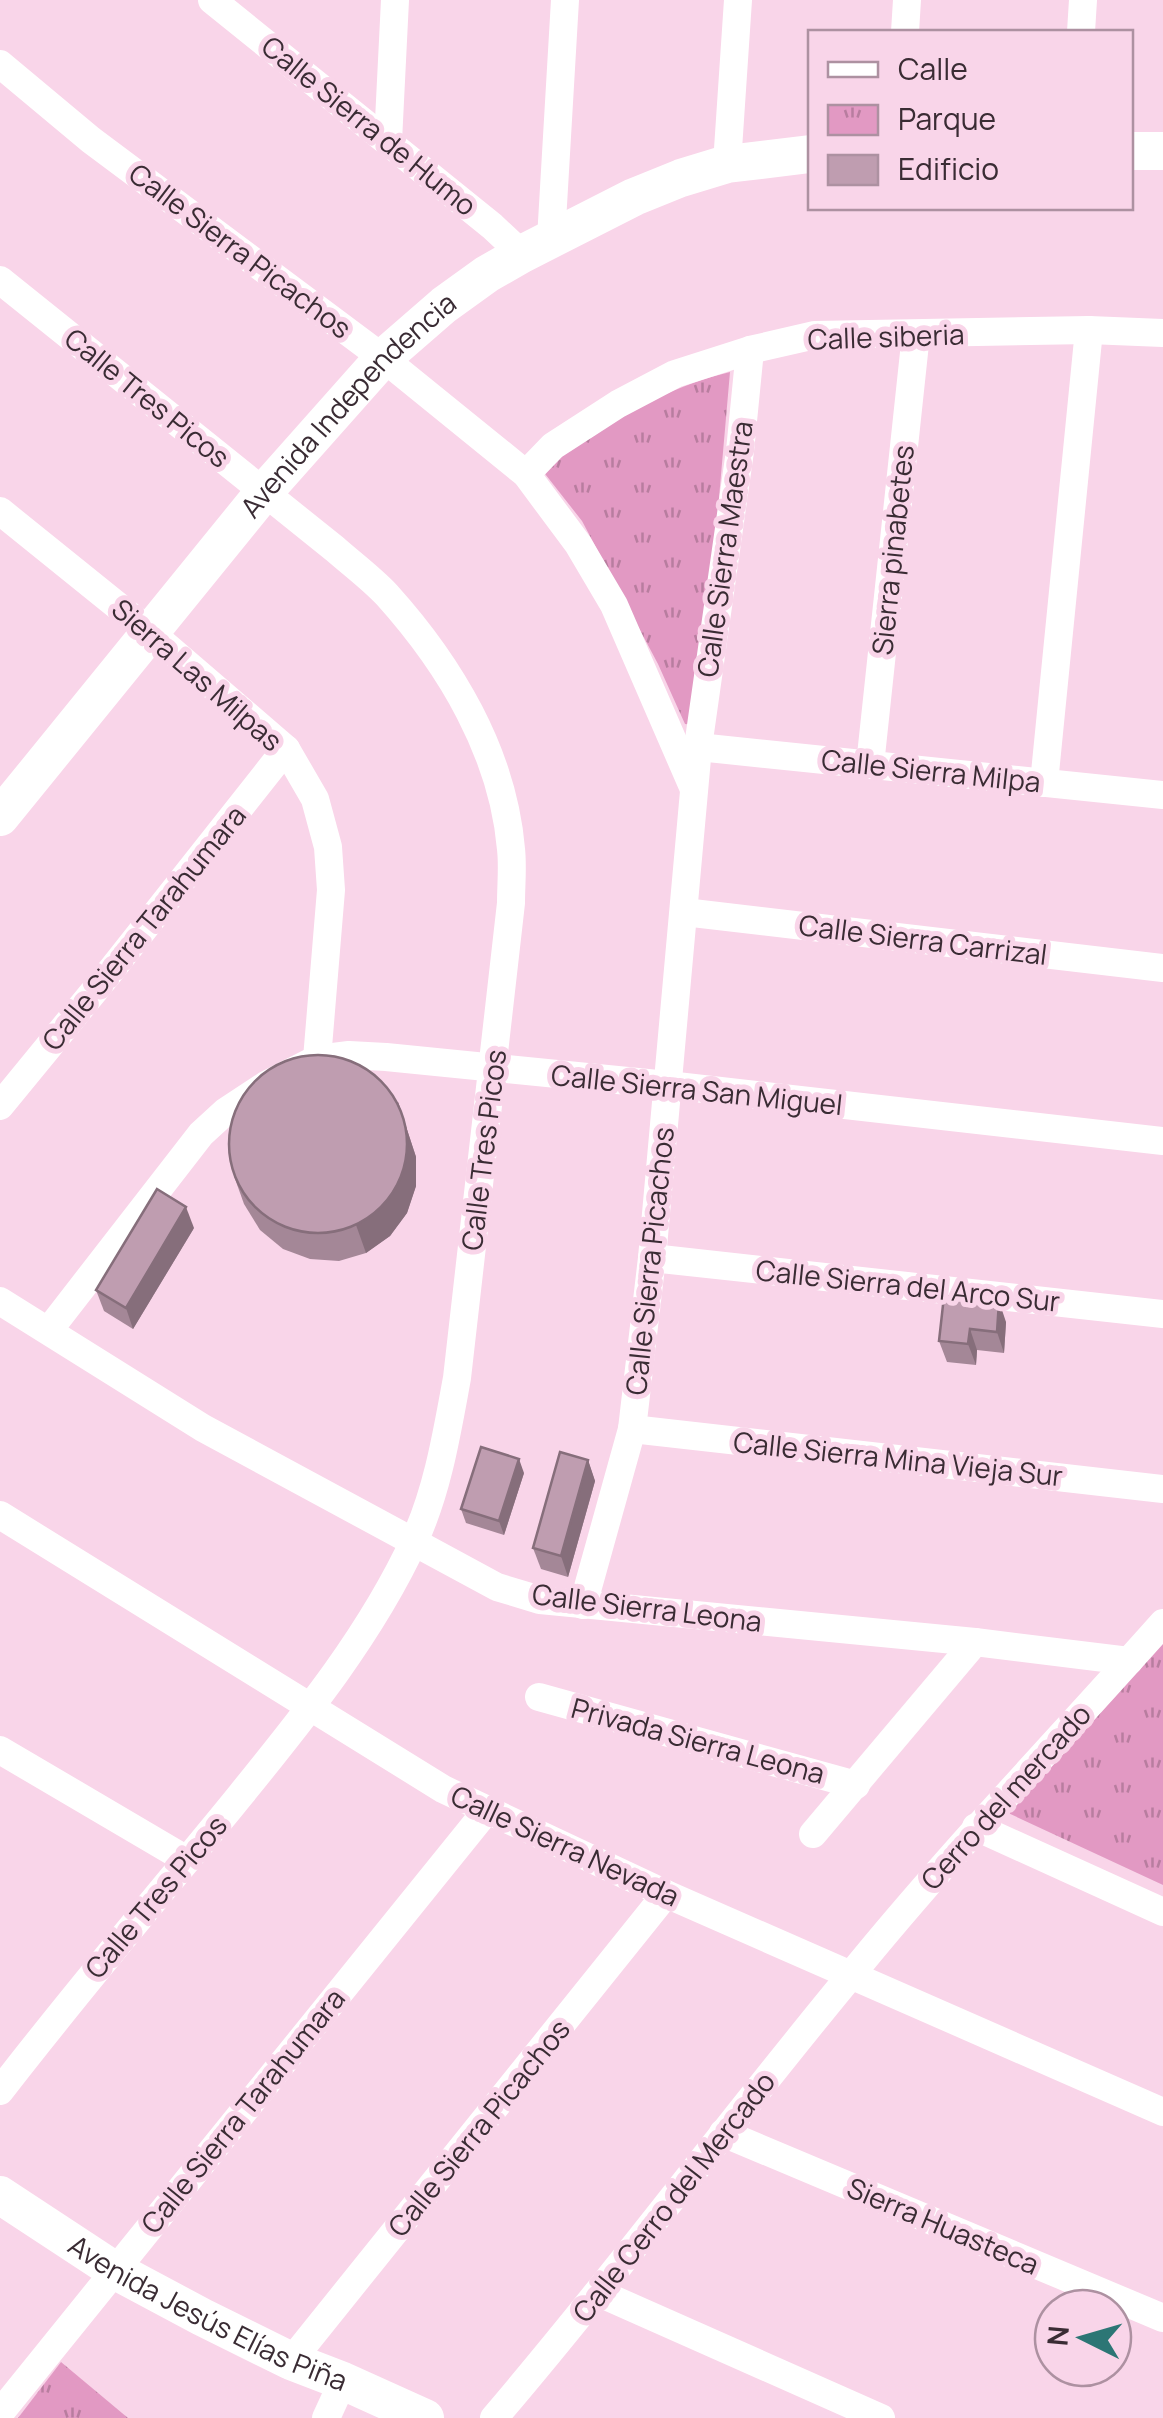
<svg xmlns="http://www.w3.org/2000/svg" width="1163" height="2418" viewBox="0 0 1163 2418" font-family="Manrope,sans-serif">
<defs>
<pattern id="park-tufts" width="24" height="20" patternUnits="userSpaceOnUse" patternTransform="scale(2.5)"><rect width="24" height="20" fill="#e299c3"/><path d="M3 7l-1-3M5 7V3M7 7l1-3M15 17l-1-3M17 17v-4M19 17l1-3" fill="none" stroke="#b87d9f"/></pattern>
</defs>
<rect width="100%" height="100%" fill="#f9d5e9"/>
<!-- park -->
<g fill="url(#park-tufts)">
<path d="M730 372 710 601 695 725 685 724 658 664 582 521 542 470C556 459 570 445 586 436 630 409 680 384 730 372Z"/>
<path d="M1163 1637V1885L1006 1812Z"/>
<path d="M61 2362 128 2418H18Z"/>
</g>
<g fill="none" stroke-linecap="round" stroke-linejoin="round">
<!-- street -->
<g stroke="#fff" stroke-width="28">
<path d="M212 0 492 226 522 254"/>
<path d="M905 32 907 0"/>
<path d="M1081 32 1083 0"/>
<path d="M0 64 91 140 383 358 526 474 578 544 614 605 693 787"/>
<path d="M388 141 395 0"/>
<path d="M727 164 738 0"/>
<path d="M551 239 565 0"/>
<path d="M0 280 335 549C352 564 371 578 387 595 450 665 503 753 511 849 513 866 511 885 511 903L457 1378C447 1432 438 1489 415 1539 369 1639 298 1724 230 1808 153 1902 74 1995 0 2091"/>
<path d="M526 474 553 446 618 404 675 374 750 350 815 335 1089 330 1163 333"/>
<path d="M0 511 150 632 286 749 315 799 328 847 331 890 317 1059"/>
<path d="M698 747 1163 795"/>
<path d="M870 765 916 334"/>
<path d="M1044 783 1089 330"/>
<path d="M684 912 1163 968"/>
<path d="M0 1106 109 973 286 749"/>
<path d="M652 1258 1163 1314"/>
<path d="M0 1301 203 1428 497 1587 540 1600 975 1642 1129 1661"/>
<path d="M49 1330 201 1134 225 1112 266 1085 317 1059 349 1055 386 1057 668 1085 1163 1141"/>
<path d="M632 1429 1163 1489"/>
<path d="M0 1515 443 1789 666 1894 1163 2112"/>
<path d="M583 1605 632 1429 652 1258 698 747 740 451 750 350"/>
<path d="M539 1697 856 1785"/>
<path d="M0 1750 187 1860"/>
<path d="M976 1827 1163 1912"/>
<path d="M813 1834 975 1642"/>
<path d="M723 2133 1163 2318"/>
<path d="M599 2293 881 2418"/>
<path d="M291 2361 666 1894"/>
<path d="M0 2413 487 1810"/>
<path d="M326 2418 343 2381"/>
<path d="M494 2418C617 2274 730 2121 851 1975 950 1853 1059 1740 1163 1623"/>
</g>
<!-- secondary -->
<g stroke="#fff" stroke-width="38">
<path d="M1130 151H1163"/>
<path id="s1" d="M0 817 264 492 383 358 444 305 487 274 522 254 634 197 681 178 727 164 810 154"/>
<path id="s2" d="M0 2195 114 2270 202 2317 291 2361 343 2381 425 2418"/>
</g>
</g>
<!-- wall -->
<g fill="#a48797">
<path d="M398 1102 416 1157V1186L407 1213 390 1236 366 1253 339 1261 310 1259 283 1249 260 1230 244 1204 234 1176Z"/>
<path d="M194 1228 133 1329 104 1311 96 1290Z"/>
<path d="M944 1296 1006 1322 1004 1353 977 1350 976 1365 947 1362 939 1341Z"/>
<path d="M588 1460 595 1481 568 1577 541 1569 533 1548Z"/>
<path d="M524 1473 504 1535 466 1523 461 1509Z"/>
</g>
<!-- shaded-wall -->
<g fill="#866e7b">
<path d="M398 1102 416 1157V1186L407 1213 390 1236 366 1253 356 1225Z"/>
<path d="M186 1207 194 1228 133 1329 126 1308Z"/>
<path d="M999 1301 1006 1322 1004 1353 997 1332Z"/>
<path d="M970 1329 977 1350 976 1365 968 1344Z"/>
<path d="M519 1459 524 1473 504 1535 499 1521Z"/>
<path d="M588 1460 595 1481 568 1577 561 1556Z"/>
</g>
<!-- building -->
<g fill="#bf9db0" stroke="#866e7b" stroke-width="2.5">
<circle cx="318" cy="1144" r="89"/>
<path d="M157 1189 186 1207 126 1308 96 1290Z"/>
<path d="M944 1296 999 1301 997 1332 970 1329 968 1344 939 1341Z"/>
<path d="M481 1447 519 1459 499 1521 461 1509Z"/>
<path d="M560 1452 588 1460 561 1556 533 1548Z"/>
</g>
<g text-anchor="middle" stroke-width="10" stroke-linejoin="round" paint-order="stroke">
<!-- street labels -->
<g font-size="28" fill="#3a2c34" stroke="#f9d5e9">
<text transform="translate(369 126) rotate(39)" y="10">Calle Sierra de Humo</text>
<text transform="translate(240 251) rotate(37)" y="10">Calle Sierra Picachos</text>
<text transform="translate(886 337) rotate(-2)" y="10">Calle siberia</text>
<text transform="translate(147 398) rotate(39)" y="10">Calle Tres Picos</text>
<text dy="10" stroke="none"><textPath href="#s1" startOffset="540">Avenida Independencia</textPath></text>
<text transform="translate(725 549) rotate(-82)" y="10">Calle Sierra Maestra</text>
<text transform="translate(893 550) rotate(-84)" y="10">Sierra pinabetes</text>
<text transform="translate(197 675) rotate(41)" y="10">Sierra Las Milpas</text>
<text transform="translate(931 771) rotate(6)" y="10">Calle Sierra Milpa</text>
<text transform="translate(144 928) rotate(-51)" y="10">Calle Sierra Tarahumara</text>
<text transform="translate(923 940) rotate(7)" y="10">Calle Sierra Carrizal</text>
<text transform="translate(697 1090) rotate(6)" y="10">Calle Sierra San Miguel</text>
<text transform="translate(484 1150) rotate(-83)" y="10">Calle Tres Picos</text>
<text transform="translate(650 1261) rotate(-84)" y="10">Calle Sierra Picachos</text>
<text transform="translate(908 1286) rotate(6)" y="10">Calle Sierra del Arco Sur</text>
<text transform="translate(898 1459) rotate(6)" y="10">Calle Sierra Mina Vieja Sur</text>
<text transform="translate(647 1608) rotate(7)" y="10">Calle Sierra Leona</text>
<text transform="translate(698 1741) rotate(15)" y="10">Privada Sierra Leona</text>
<text transform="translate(1006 1797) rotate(-48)" y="10">Cerro del mercado</text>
<text transform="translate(565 1846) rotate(25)" y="10">Calle Sierra Nevada</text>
<text transform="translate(156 1897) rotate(-50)" y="10">Calle Tres Picos</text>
<text transform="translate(243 2111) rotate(-51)" y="10">Calle Sierra Tarahumara</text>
<text transform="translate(479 2128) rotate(-51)" y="10">Calle Sierra Picachos</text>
<text transform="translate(674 2197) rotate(-52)" y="10">Calle Cerro del Mercado</text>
<text transform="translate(943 2226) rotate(23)" y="10">Sierra Huasteca</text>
<text dy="10" stroke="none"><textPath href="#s2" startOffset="240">Avenida Jesús Elías Piña</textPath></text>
</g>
</g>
<!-- legend -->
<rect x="808" y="30" width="325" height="180" fill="#f9d5e9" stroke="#ad91a1" stroke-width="2.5"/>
<rect x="828" y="62" width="50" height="15" fill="#ffffff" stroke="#ad91a1" stroke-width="2.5"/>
<text x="898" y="80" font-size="30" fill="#3a2c34">Calle</text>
<rect x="828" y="105" width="50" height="30" fill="url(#park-tufts)" stroke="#ad91a1" stroke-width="2.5"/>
<text x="898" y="130" font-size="30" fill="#3a2c34">Parque</text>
<rect x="828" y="155" width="50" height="30" fill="#bf9db0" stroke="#ad91a1" stroke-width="2.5"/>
<text x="898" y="180" font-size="30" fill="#3a2c34">Edificio</text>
<!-- north arrow -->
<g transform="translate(1083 2338) rotate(275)"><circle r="48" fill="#f9d5e9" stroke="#ad91a1" stroke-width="2.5"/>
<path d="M0-8L18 38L0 25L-18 38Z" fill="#2c7675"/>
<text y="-15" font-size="28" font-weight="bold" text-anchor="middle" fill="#3a2c34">N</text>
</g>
</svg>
